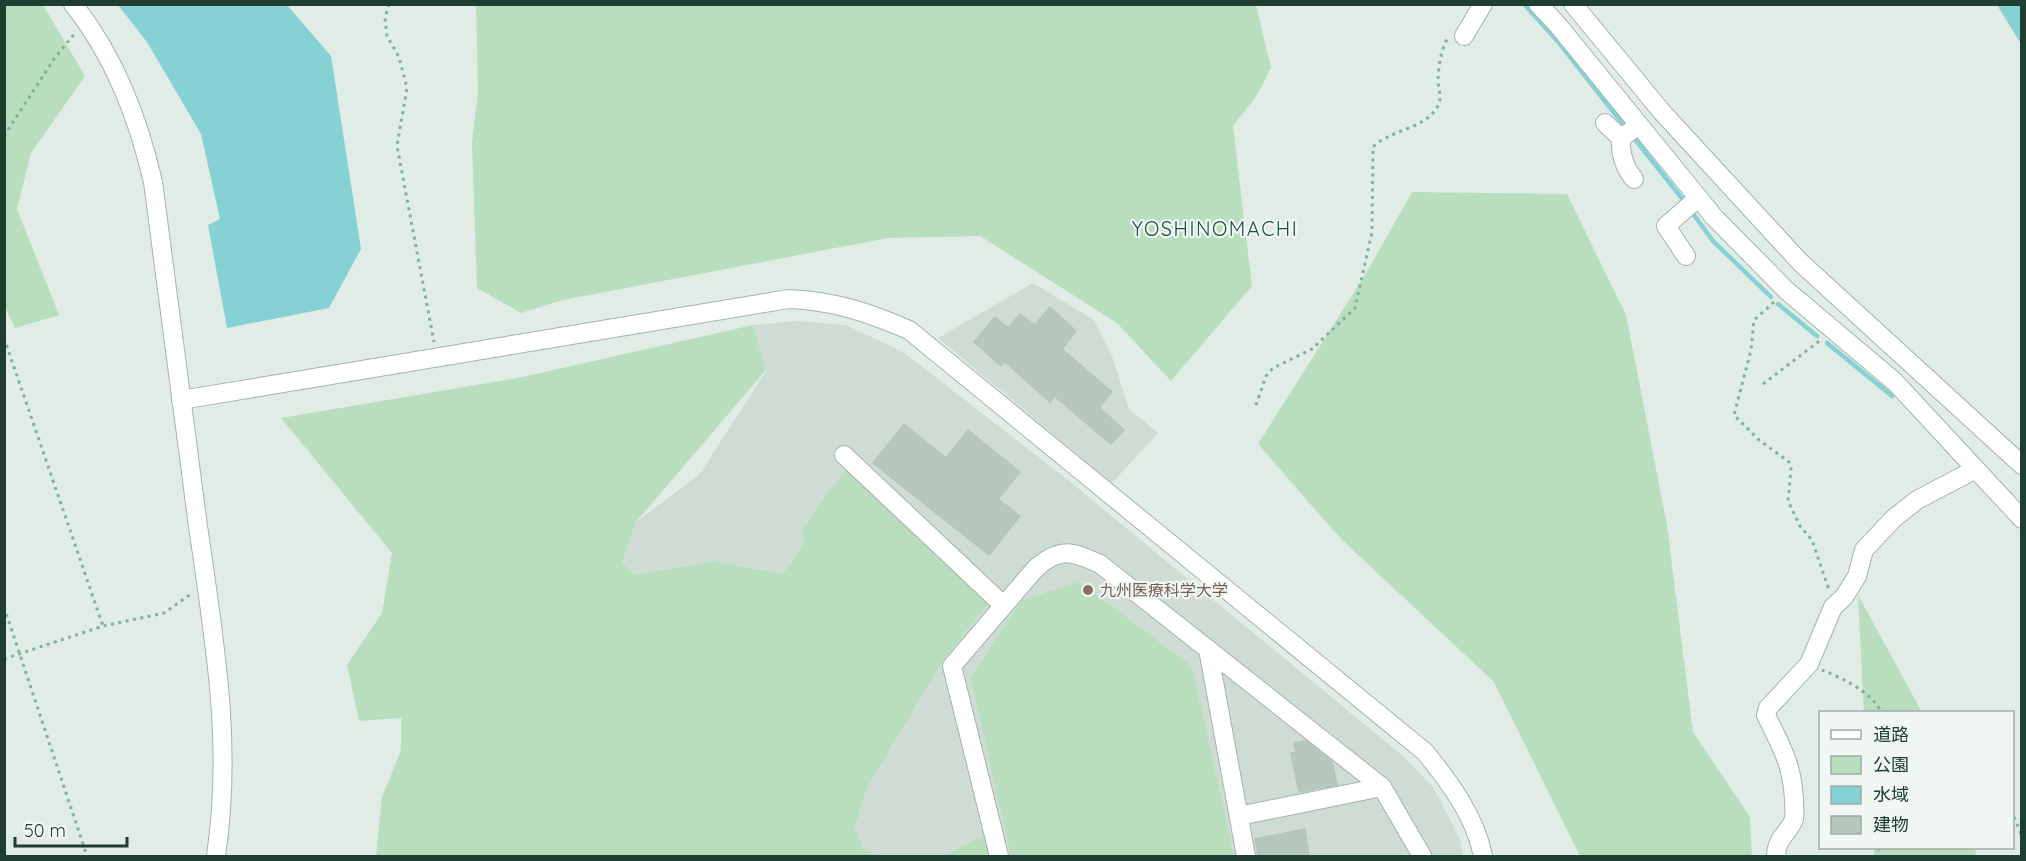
<svg xmlns="http://www.w3.org/2000/svg" width="2026" height="861" viewBox="0 0 2026 861" font-family="Quicksand,'Noto Sans JP',sans-serif">
<rect width="100%" height="100%" fill="#e1ece6"/>
<!-- built -->
<g fill="#cfdcd4">
<path d="M1033 283 1094 320 1112 356 1129 409 1158 433 1112 483 938 338Z"/>
<path d="M797 321 846 325 903 352 1068 480 1404 757 1433 787 1460 839 1463 856H989L985 835 942 856H882L863 849 855 827 866 790 944 659 988 604 804 544 782 574 713 561 636 575 622 563 636 522 699 475 766 371 753 325Z"/>
</g>
<!-- green -->
<g fill="#b8debe">
<path d="M4 5H43L85 76 31 153 17 209 59 315 15 328 4 305Z"/>
<path d="M476 5H1256L1271 68 1257 95 1233 126 1252 286 1171 381 1117 323 980 236 888 238 563 300 521 313 477 288 472 143 478 92Z"/>
<path d="M1412 192 1567 194 1626 315 1667 525 1693 732 1750 817 1752 856H1580L1494 682 1340 538 1258 444 1368 270Z"/>
<path d="M753 325 766 370 636 522 622 563 636 575 713 561 782 574 804 544 802 529 848 466 988 604 944 659 866 790 855 827 863 849 882 856H376L382 797 401 750V718L359 721 347 665 382 613 392 553 281 418 518 378Z"/>
<path d="M1080 582 1192 667 1234 856H1011L971 678 1022 600Z"/>
<path d="M1858 595 1922 712H1864Z"/>
<path d="M985 835 989 856H942Z"/>
<path d="M1874 848H1975L1976 856H1874Z"/>
</g>
<!-- water -->
<g fill="#86d1d4">
<path d="M118 5H287L331 56 361 249 329 308 227 328 208 225 220 219 201 134 147 42Z"/>
<path d="M1997 5H2021V44Z"/>
</g>
<g fill="none" stroke-linecap="round" stroke-linejoin="round">
<!-- stream -->
<g stroke="#86d1d4" stroke-width="4.5">
<path d="M1524 4 1560 44 1626 128"/>
<path d="M1634 138 1684 201"/>
<path d="M1691 211 1713 241 1771 297"/>
<path d="M1778 304 1817 336"/>
<path d="M1827 343 1892 396"/>
</g>
</g>
<!-- building -->
<g fill="#b6c7be" stroke="#b3c6bc" stroke-width="1.5">
<path d="M1050 307 1076 331 1062 349 1112 392 1099 407 1124 430 1111 444 1054 396 1050 402 1005 362 1001 366 974 342 995 317 1008 328 1020 314 1035 325Z"/>
<path d="M904 424 946 458 968 430 1020 472 998 499 1020 516 989 555 873 463Z"/>
<path d="M1306 741 1332 762 1337 785 1299 792 1291 753 1296 752 1294 743Z"/>
<path d="M1305 829 1309 856H1258L1255 839Z"/>
</g>
<g fill="none" stroke-linecap="round" stroke-linejoin="round">
<!-- minor casing -->
<g stroke="#a3b4ac" stroke-width="20">
<g id="minor">
<path d="M73 4C115 57 138 118 153 182 168 297 183 411 198 526 214 639 233 742 216 856"/>
<path d="M1538 4 1557 24 1714 217 1786 290 1895 382 2022 519"/>
<path d="M1573 4 1662 112 1800 262 2022 465"/>
<path d="M1464 36 1483 4"/>
<path d="M1605 123 1621 138"/>
<path d="M1634 179C1624 167 1620 154 1621 138L1639 125"/>
<path d="M1686 256 1666 226 1698 198"/>
<path d="M181 400 789 299C834 301 867 312 909 330L1425 752C1450 783 1475 816 1483 856"/>
<path d="M844 455 1003 605"/>
<path d="M1208 649 1246 856"/>
<path d="M1239 816 1382 787"/>
<path d="M999 856 952 666 1035 569C1059 547 1071 551 1100 564L1382 787 1422 856"/>
<path d="M1776 856C1777 836 1788 835 1794 819 1795 814 1794 805 1794 800 1792 762 1781 747 1766 715L1768 708 1809 664 1833 607 1844 597 1857 576 1864 550 1893 519 1917 500 1974 470"/>
</g>
</g>
<!-- path -->
<g stroke="#7fb19c" stroke-width="3" stroke-dasharray="3 4.5" stroke-linecap="butt">
<path d="M389 4 385 18 387 36 399 57 407 88 397 146 434 342"/>
<path d="M4 136 54 59 75 33"/>
<path d="M1774 302 1754 320 1751 350 1734 415 1759 440 1789 462 1791 469 1788 501 1800 526 1812 540 1829 590"/>
<path d="M4 338 103 626"/>
<path d="M1763 384 1822 339"/>
<path d="M1256 405 1266 376 1273 368 1312 349 1355 308 1372 232 1373 147C1390 130 1423 129 1436 109 1443 99 1439 93 1438 82 1438 67 1441 50 1448 37"/>
<path d="M4 607 87 856"/>
<path d="M4 659 103 626 164 613 191 594"/>
<path d="M1822 670C1842 678 1872 692 1881 712"/>
<path d="M2014 817 2022 836"/>
<path d="M1878 848 1881 856"/>
</g>
<!-- minor -->
<use href="#minor" stroke="#fff" stroke-width="18"/>
</g>
<!-- markers -->
<circle fill="#8d6e63" stroke="#f1f8f4" stroke-width="2" cx="1088" cy="590" r="6"/>
<g text-anchor="middle" stroke-width="4.5" stroke-linejoin="round" paint-order="stroke">
<!-- education labels -->
<g font-size="16" fill="#785e54" stroke="#f1f8f4" text-anchor="start">
<text x="1100" y="596">九州医療科学大学</text>
</g>
<!-- quarter labels -->
<g font-size="20" letter-spacing="1.5" fill="#1b503d" stroke="#f1f8f4">
<text x="1215" y="236">YOSHINOMACHI</text>
</g>
</g>
<!-- border -->
<rect width="2026" height="861" fill="none" stroke="#203d32" stroke-width="12"/>
<!-- legend -->
<rect x="1819" y="711" width="195" height="138" fill="#f1f8f4" stroke="#9dada6" stroke-width="1.5"/>
<rect x="1831" y="730" width="30" height="9" fill="#ffffff" stroke="#9dada6" stroke-width="1.5"/>
<text x="1873" y="741" font-size="18" fill="#203d32">道路</text>
<rect x="1831" y="756" width="30" height="18" fill="#b8debe" stroke="#9dada6" stroke-width="1.5"/>
<text x="1873" y="771" font-size="18" fill="#203d32">公園</text>
<rect x="1831" y="786" width="30" height="18" fill="#86d1d4" stroke="#9dada6" stroke-width="1.5"/>
<text x="1873" y="801" font-size="18" fill="#203d32">水域</text>
<rect x="1831" y="816" width="30" height="18" fill="#b6c7be" stroke="#9dada6" stroke-width="1.5"/>
<text x="1873" y="831" font-size="18" fill="#203d32">建物</text>
<!-- scale -->
<path d="M15 837v9h112v-9" fill="none" stroke="#203d32" stroke-width="3"/>
<text x="24" y="837" font-size="18" fill="#203d32" stroke="#f1f8f4" stroke-width="4.5" paint-order="stroke">50 m</text>
</svg>
